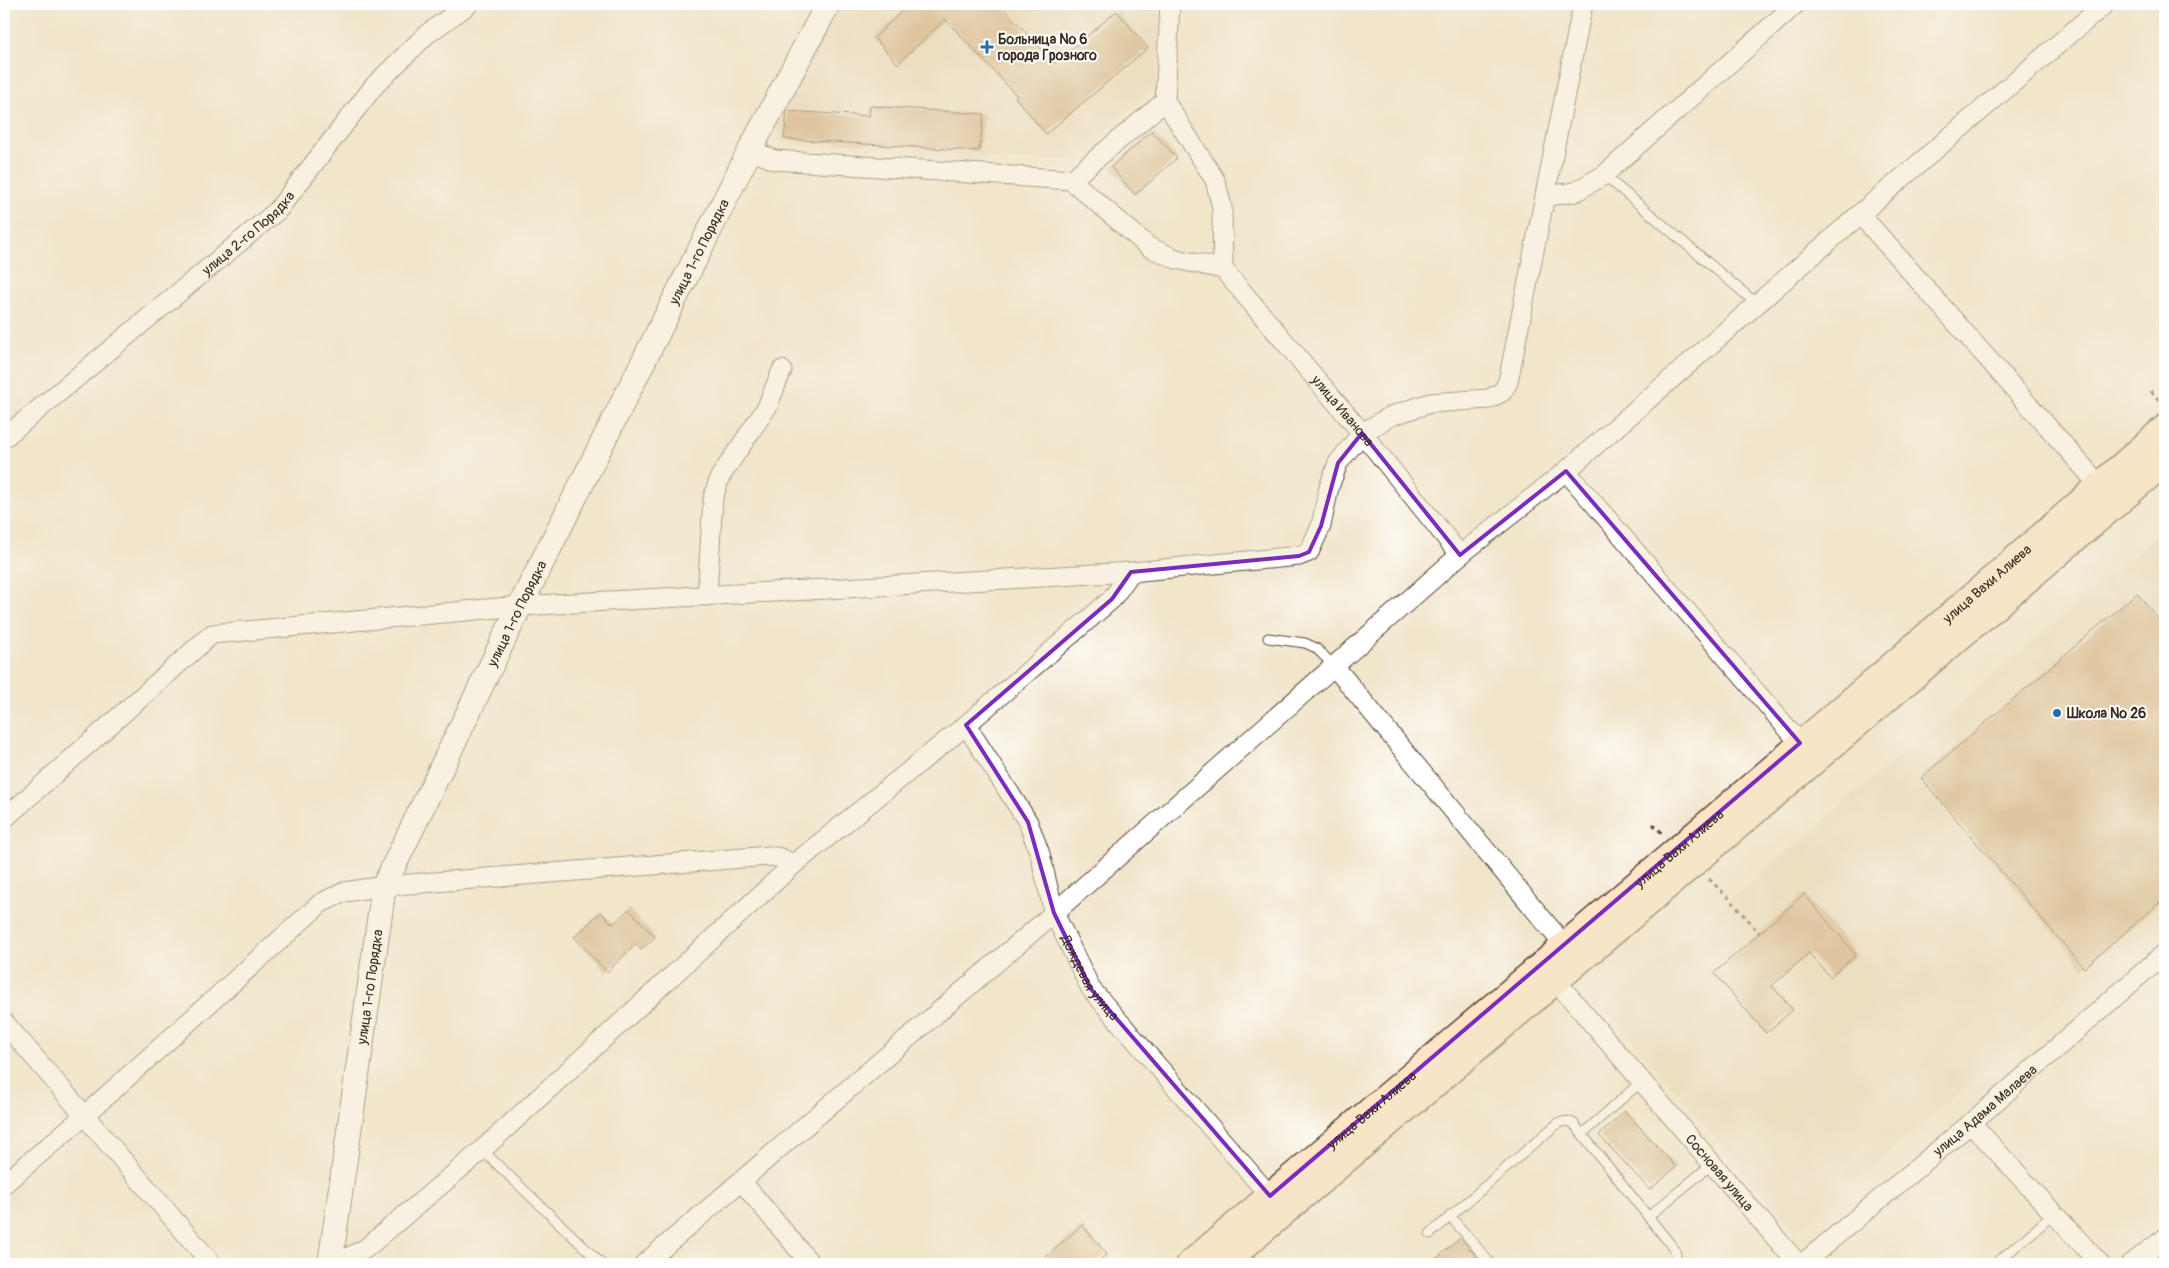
<svg xmlns="http://www.w3.org/2000/svg" width="2169" height="1268" viewBox="0 0 2169 1268" font-family="Pangolin,sans-serif">
<rect width="100%" height="100%" fill="#fff"/>
<filter id="ink" filterUnits="userSpaceOnUse"><feTurbulence type="fractalNoise" baseFrequency=".02" numOctaves="2"/><feDisplacementMap in="SourceGraphic" scale="10" xChannelSelector="R" yChannelSelector="G"/><feConvolveMatrix kernelMatrix="1 2 1 2 8 2 1 2 1" color-interpolation-filters="sRGB"/></filter>
<filter id="wash" filterUnits="userSpaceOnUse"><feTurbulence type="fractalNoise" baseFrequency=".0096" numOctaves="4" result="noise"/><feDisplacementMap in="SourceGraphic" scale="20" xChannelSelector="R" yChannelSelector="G"/><feGaussianBlur stdDeviation="1.12" result="paint"/><feColorMatrix in="noise" values="0 0 0 0 0 0 0 0 0 0 0 0 0 0 0 0 0 1.4 0 .05"/><feComposite in="paint" operator="in"/></filter>
<g filter="url(#wash)">
<rect width="100%" height="100%" fill="#f1e5ca"/>
<!-- built -->
<g fill="#e6d6b7">
<path d="M837 4H1161L1155 89 1071 160H1015L784 144 777 136V123Z"/>
<path d="M2165 528V916L1796 1232 1605 1008Z"/>
</g>
<g id="blocks">
<!-- building -->
<g fill="#caa16d">
<path d="M909 4H1000L1054 64 1117 11 1148 48 1046 134 1015 97 1017 96 945 19 898 64 874 38Z"/>
<path d="M870 106 984 114 979 151 784 139 787 111 869 116Z"/>
<path d="M1152 131 1177 158 1135 195 1111 167Z"/>
<path d="M2137 593 2165 627V898L2084 968 1921 778Z"/>
<path d="M1804 894 1856 955 1830 977 1809 953 1772 986 1793 1010 1766 1033 1714 973Z"/>
<path d="M629 909 655 937 641 950 636 944 607 972 574 937 601 912 613 924Z"/>
<path d="M1625 1111 1676 1167 1650 1190 1599 1135Z"/>
<path d="M1082 1225 1107 1254 1095 1264H1038Z"/>
<path d="M1460 1238 1483 1264H1430Z"/>
</g>
</g>
</g>
<g filter="url(#ink)">
<use href="#blocks" fill-opacity="0" stroke="#564638" stroke-width="1"/>
<g fill="none" stroke-linecap="round" stroke-linejoin="round">
<!-- service casing -->
<g stroke="#564638" stroke-width="11">
<g id="service">
<path d="M1604 175 1757 304"/>
<path d="M1268 638 1305 643 1316 648 1334 666"/>
<path d="M1582 1134 1642 1081"/>
<path d="M482 1150 602 1264"/>
<path d="M1450 1216 1491 1264"/>
<path d="M1648 1217 1712 1164"/>
<path d="M1430 1234 1558 1123 1566 1121 1573 1123 1675 1250 1677 1261 1676 1264"/>
<path d="M1995 1264 2054 1214"/>
</g>
</g>
<!-- minor casing -->
<g stroke="#564638" stroke-width="21">
<g id="minor">
<path id="s1" d="M1165 101 1215 180 1222 207 1223 269 1362 433 1460 555"/>
<path d="M750 150 775 160 1071 180 1165 101 1170 4"/>
<path d="M1071 180 1149 247 1176 259 1223 269"/>
<path d="M1546 196 1575 192 1604 175 1796 4"/>
<path d="M1860 214 2100 486"/>
<path id="s2" d="M4 438 277 211 374 86 427 34 469 4"/>
<path d="M1566 471 1800 743"/>
<path d="M707 596 713 498 720 477 767 407 782 370"/>
<path d="M1334 666 1564 945"/>
<path id="s3" d="M966 725 1028 822 1040 854 1054 913 1091 989 1270 1196"/>
<path d="M4 819 212 634 520 606 1131 572 1299 556 1309 552 1321 526 1329 487 1338 463 1362 433 1391 416 1430 403 1489 399 1502 392 1508 382 1583 4"/>
<path id="s4" d="M1556 981 1798 1264"/>
<path d="M4 1022 212 1264"/>
<path d="M1971 1123 2100 1264"/>
<path d="M742 1182 811 1264"/>
<path d="M4 1184 84 1116 321 903 344 892 384 886 770 856 781 858 793 865"/>
<path d="M334 1264 365 1249 482 1150 793 865 966 725 1112 599 1131 572"/>
<path d="M644 1264 1054 913 1460 555 1566 471 1860 214 2105 4"/>
<path id="s5" d="M1802 1264 1971 1123 2165 953"/>
<path d="M2131 1264 2165 1238"/>
</g>
</g>
<!-- tertiary casing -->
<g stroke="#564638" stroke-width="26">
<g id="tertiary">
<path id="s6" d="M330 1264 384 886 520 606 750 150 828 4"/>
</g>
</g>
<!-- secondary casing -->
<g stroke="#564638" stroke-width="29">
<g id="secondary">
<path id="s7" d="M1190 1264C1516 986 1844 711 2165 428"/>
<path d="M1223 1264 2165 462"/>
</g>
</g>
<!-- path -->
<g stroke="#564638" stroke-width="3" stroke-dasharray="4 4" stroke-linecap="butt">
<path d="M2151 391 2164 406"/>
<path d="M1653 824 1662 833"/>
<path d="M1709 879 1730 899 1759 933"/>
</g>
<!-- service -->
<use href="#service" stroke="#fff" stroke-width="9"/>
<!-- minor -->
<use href="#minor" stroke="#fff" stroke-width="19"/>
<!-- tertiary -->
<use href="#tertiary" stroke="#fff" stroke-width="24"/>
<!-- secondary -->
<use href="#secondary" stroke="#ffe4c6" stroke-width="26"/>
</g>
</g>
<!-- marked area -->
<path d="M0 0H2169V1268H0ZM1362 433 1460 555 1566 471 1800 743 1270 1196 1091 989 1054 913 1028 822 966 725 1112 599 1131 572 1299 556 1309 552 1321 526 1338 463Z" fill="#f1e5ca" fill-opacity=".55" fill-rule="evenodd"/>
<path fill="none" stroke="#7b2cbf" stroke-width="4" stroke-linejoin="round" d="M1362 433 1460 555 1566 471 1800 743 1270 1196 1091 989 1054 913 1028 822 966 725 1112 599 1131 572 1299 556 1309 552 1321 526 1338 463Z"/>
<!-- markers -->
<g fill="#1f6fb2" stroke="#fff" stroke-width="2">
<path d="M984.5 39.5h5v5h5v5h-5v5h-5v-5h-5v-5h5z"/>
<circle cx="2057" cy="713" r="5"/>
</g>
<g text-anchor="middle" stroke-width="4" stroke-linejoin="round" paint-order="stroke">
<!-- poi labels -->
<g font-size="14" font-weight="bold" fill="#3b2a1e" stroke="#fff" text-anchor="start">
<text x="998" y="44">Больница № 6<tspan x="998" dy="16">города Грозного</tspan></text>
<text x="2067" y="718">Школа № 26</text>
</g>
<!-- street labels -->
<g font-size="14" fill="#3b2a1e" stroke="#fff">
<text dy="5" stroke="none"><textPath href="#s2" startOffset="319">улица 2-го Порядка</textPath></text>
<text dy="5" stroke="none"><textPath href="#s6" startOffset="1090">улица 1-го Порядка</textPath></text>
<text dy="5" stroke="none"><textPath href="#s1" startOffset="369">улица Иванова</textPath></text>
<text dy="5" stroke="none"><textPath href="#s7" startOffset="1048">улица Вахи Алиева</textPath></text>
<text dy="5" stroke="none"><textPath href="#s6" startOffset="685">улица 1-го Порядка</textPath></text>
<text dy="5" stroke="none"><textPath href="#s7" startOffset="642">улица Вахи Алиева</textPath></text>
<text dy="5" stroke="none"><textPath href="#s3" startOffset="284">Дождевая улица</textPath></text>
<text dy="5" stroke="none"><textPath href="#s6" startOffset="280">улица 1-го Порядка</textPath></text>
<text dy="5" stroke="none"><textPath href="#s7" startOffset="238">улица Вахи Алиева</textPath></text>
<text dy="5" stroke="none"><textPath href="#s5" startOffset="239">улица Адама Малаева</textPath></text>
<text dy="5" stroke="none"><textPath href="#s4" startOffset="252">Сосновая улица</textPath></text>
</g>
</g>
<!-- margin -->
<rect width="2169" height="1268" fill="none" stroke="#fff" stroke-width="20"/>
</svg>
